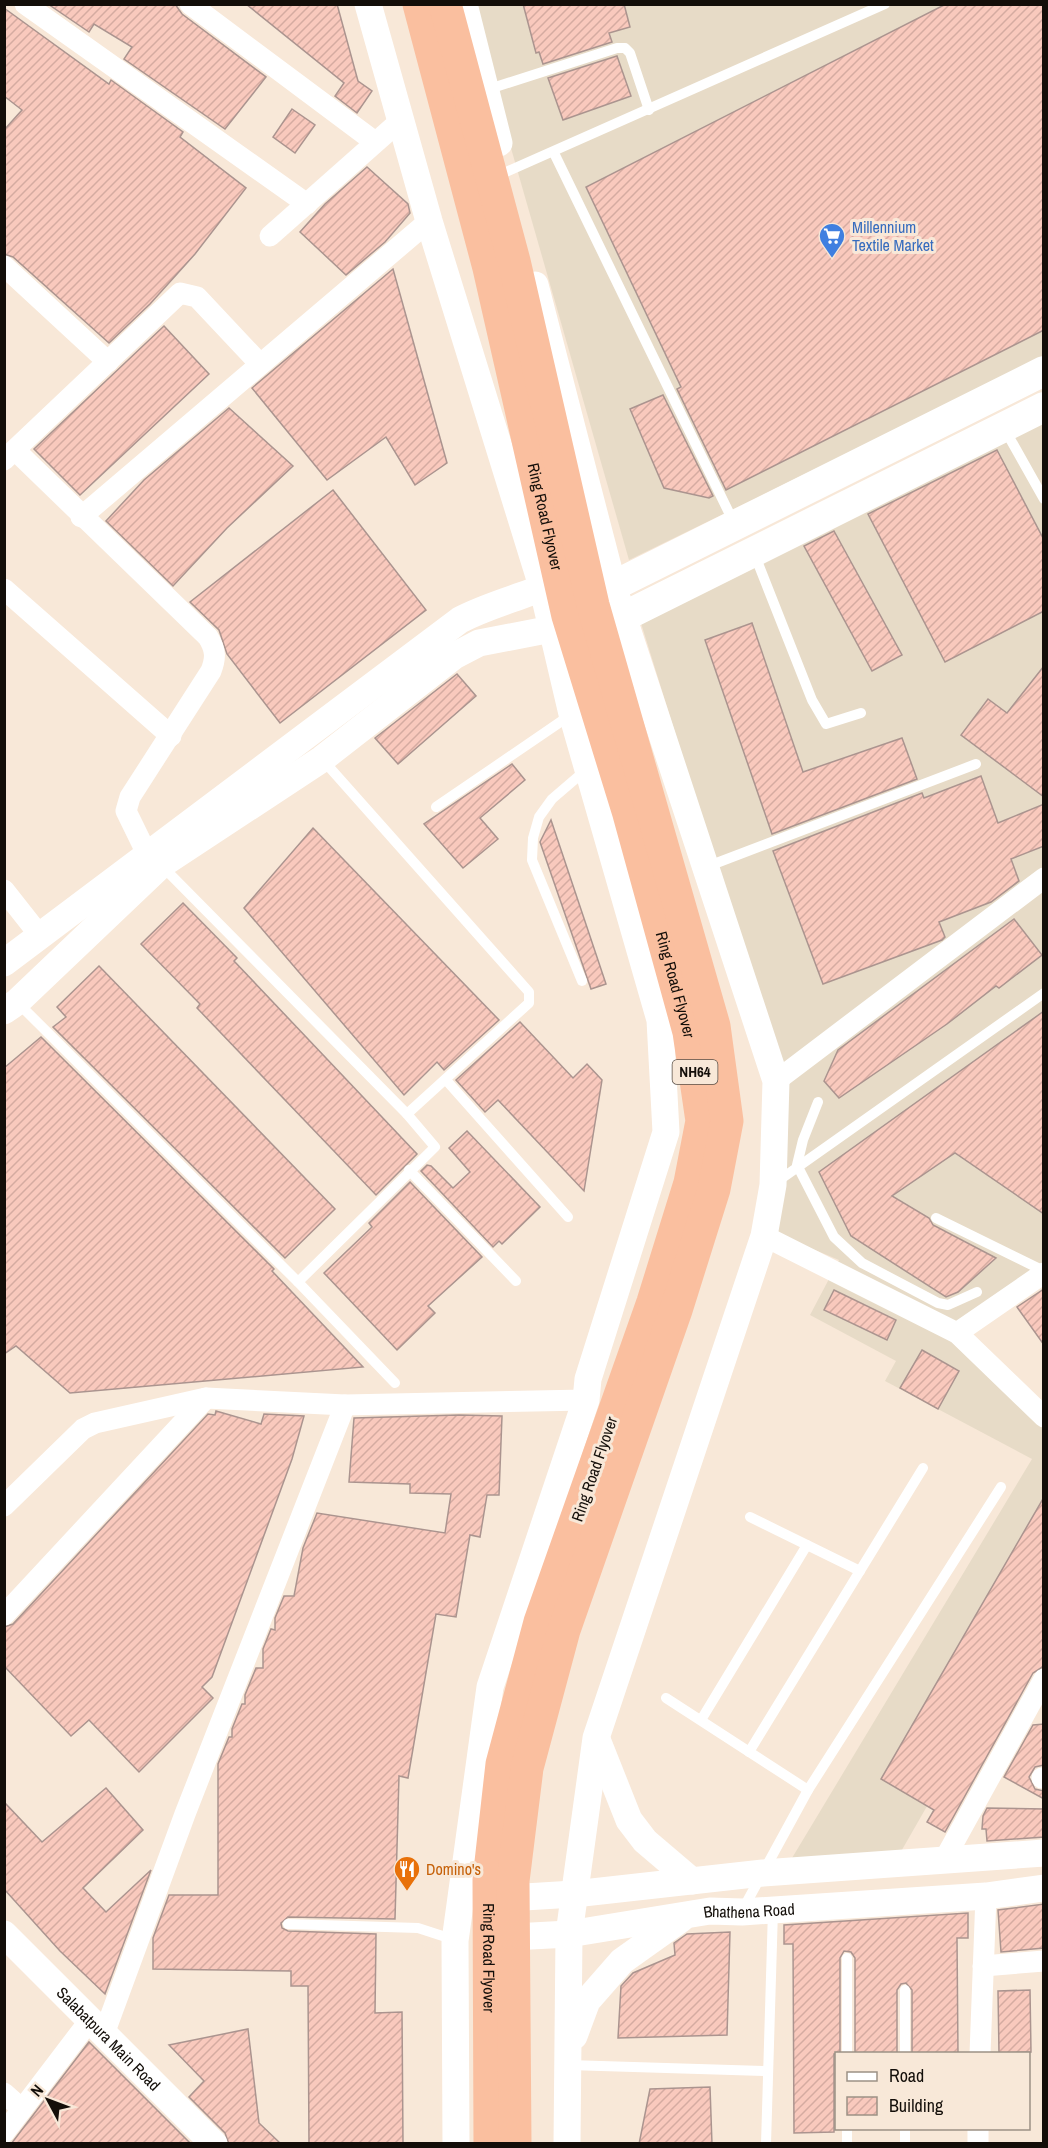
<svg xmlns="http://www.w3.org/2000/svg" width="1048" height="2148" viewBox="0 0 1048 2148" font-family="'Archivo Narrow',sans-serif">
<defs>
<pattern id="building-hatch" width="6" height="6" patternUnits="userSpaceOnUse" patternTransform="scale(1.5)"><rect width="6" height="6" fill="#f9c9bd"/><path d="M-1 1l2-2M0 6l6-6M5 7l2-2" fill="none" stroke="#d5aba1"/></pattern>
</defs>
<rect width="100%" height="100%" fill="#f8e8d8"/>
<!-- commercial -->
<g fill="#e7dbc7">
<path d="M470 5H1043V358L629 560Z"/>
<path d="M1043 411V1272L954 1338 1043 1426V1604L899 1855 789 1863 1032 1459 885 1381 896 1361 810 1315 839 1260 772 1232 785 1086 640 620Z"/>
</g>
<!-- building -->
<g fill="url(#building-hatch)" stroke="#ab948f" stroke-width="1.5">
<path d="M48 4H175L182 14 266 77 225 129 124 59 132 47 94 24 89 32Z"/>
<path d="M246 4H337L358 81 372 91 357 113 335 96 344 83Z"/>
<path d="M523 4H624L630 27 609 33 612 42 543 64 539 52 536 53Z"/>
<path d="M946 4H1044V330L726 490 677 389 681 387 586 187Z"/>
<path d="M4 8 109 84 111 80 183 132 180 137 246 188 195 254 150 304 109 343 13 257 4 254V130L22 110 4 96Z"/>
<path d="M617 56 631 96 563 120 548 78Z"/>
<path d="M292 109 315 125 295 153 273 137Z"/>
<path d="M367 167 408 204 410 213 385 242 346 275 300 232 325 204Z"/>
<path d="M393 269 447 463 415 485 386 437 327 480 252 388Z"/>
<path d="M164 326 209 374 80 495 34 449Z"/>
<path d="M663 395 713 496 709 498 664 488 630 409Z"/>
<path d="M229 408 293 466 227 528 173 586 106 521 144 480Z"/>
<path d="M997 450 1044 540V611L945 662 868 514Z"/>
<path d="M333 490 426 610 280 723 227 654 219 630 190 602Z"/>
<path d="M834 531 902 655 872 671 804 546Z"/>
<path d="M752 623 803 772 902 738 917 779 772 834 705 640Z"/>
<path d="M1044 666V797L961 735 988 699 1007 713Z"/>
<path d="M457 674 476 696 398 764 375 738Z"/>
<path d="M512 764 525 780 480 818 498 839 463 868 424 824Z"/>
<path d="M981 776 998 823 1044 804V846L1011 859 1019 881 991 902 939 922 945 937 942 940 823 984 773 851 922 793 924 798Z"/>
<path d="M551 820 606 984 591 989 540 842Z"/>
<path d="M313 828 499 1020 444 1070 437 1062 404 1095 244 908Z"/>
<path d="M183 903 237 958 234 961 417 1154 376 1195 197 1008 200 1004 141 944Z"/>
<path d="M1014 919 1042 955 999 988 996 986 947 1024 839 1098 824 1081 838 1050Z"/>
<path d="M99 966 335 1209 285 1258 53 1027 66 1017 57 1007Z"/>
<path d="M1044 1011V1214L955 1153 892 1196 929 1218 933 1225 996 1258 958 1292 946 1297 851 1236 819 1172Z"/>
<path d="M520 1022 573 1078 587 1064 602 1080 584 1191 498 1100 485 1112 456 1080Z"/>
<path d="M41 1037 274 1269 272 1271 363 1367 70 1393 16 1346 4 1354V1068Z"/>
<path d="M467 1131 540 1207 502 1244 499 1241 493 1247 421 1171 427 1165 431 1166 453 1188 470 1172 449 1148Z"/>
<path d="M410 1182 482 1257 428 1306 435 1313 397 1350 324 1273 372 1227 369 1223Z"/>
<path d="M1044 1289V1345L1017 1307Z"/>
<path d="M834 1290 896 1320 887 1340 824 1310Z"/>
<path d="M922 1350 959 1371 938 1409 900 1388Z"/>
<path d="M216 1411 261 1424 264 1414 304 1416 292 1459 212 1677 202 1687 213 1698 139 1772 89 1720 71 1736 4 1666V1627L13 1624 208 1414 215 1415Z"/>
<path d="M459 1415 502 1416 499 1495H487L480 1537 470 1535 456 1617 436 1614 408 1778 399 1776 395 1919 288 1917 281 1923 282 1928 288 1931 376 1934 375 2013 402 2012 403 2143 309 2144 308 1986H291V1971L153 1969V1938L169 1895H218V1764L229 1737H232V1729L242 1704H245V1695L256 1668H263V1649L271 1629 275 1630V1618L284 1596H294L303 1548 317 1513 445 1533 451 1494 410 1493V1484L349 1482 354 1418Z"/>
<path d="M1044 1497V1666L1033 1673 945 1832 927 1822 934 1810 881 1779Z"/>
<path d="M1044 1724V1765L1035 1767 1029 1777 1035 1789 1044 1791V1799L1004 1777 1033 1725Z"/>
<path d="M106 1788 143 1830 83 1888 106 1912 151 1870 105 1994 60 1951 4 1889V1802L42 1842Z"/>
<path d="M987 1808 1044 1809V1837L987 1841 986 1829H982L983 1816Z"/>
<path d="M1044 1904V1948L1001 1952 998 1910Z"/>
<path d="M968 1913V1938H957L958 2054H912V1990L906 1983 901 1984 897 1990V2054H855V1958L851 1952 844 1951 840 1958V2054H834V2132L794 2133 793 1944H784V1925Z"/>
<path d="M730 1932 727 2035 618 2038 621 1986 633 1973 675 1955 674 1943 687 1934Z"/>
<path d="M1030 1990 1031 2052 999 2053 998 1991Z"/>
<path d="M248 2029 259 2123 281 2144H229L225 2133 189 2097 204 2081 169 2045Z"/>
<path d="M89 2042 191 2144H11Z"/>
<path d="M710 2087 712 2144H639L650 2089Z"/>
</g>
<g fill="none" stroke-linecap="round" stroke-linejoin="round">
<!-- service -->
<g stroke="#fff" stroke-width="10">
<path d="M486 90 617 48H625L630 53 649 110"/>
<path d="M554 153 735 525"/>
<path d="M506 172 885 4"/>
<path d="M1004 428 1044 499"/>
<path d="M754 553 812 700 826 724 861 713"/>
<path d="M436 807 572 714"/>
<path d="M161 865 407 1114"/>
<path d="M706 867 976 764"/>
<path d="M582 981 532 860 533 838 539 817 552 799 587 769"/>
<path d="M17 1002 298 1282 395 1383"/>
<path d="M446 1080 568 1217"/>
<path d="M818 1102 803 1140 797 1165 834 1237 862 1263 938 1303 948 1305 977 1292"/>
<path d="M409 1170 516 1281"/>
<path d="M778 1181 1044 993"/>
<path d="M936 1218 1044 1271"/>
<path d="M298 1282 435 1147 407 1114 529 1003V992L322 759"/>
<path d="M750 1517 860 1571"/>
<path d="M666 1698 808 1790"/>
<path d="M701 1720 807 1545"/>
<path d="M749 1752 923 1468"/>
<path d="M743 1909 808 1790 1001 1487"/>
<path d="M288 1924 418 1928 455 1940"/>
<path d="M847 1958V2054"/>
<path d="M905 2054V1990"/>
<path d="M568 2065 768 2071"/>
<path d="M847 2128V2144"/>
<path d="M766 2144 773 1910"/>
<path d="M905 2144V2128"/>
</g>
<!-- minor -->
<g stroke="#fff" stroke-width="21">
<path d="M25 4 307 204"/>
<path d="M190 4 375 142"/>
<path d="M270 236 401 120"/>
<path d="M4 266 108 362"/>
<path d="M16 451 208 637C216 650 216 658 211 671L130 797 126 811 148 856"/>
<path d="M4 460 180 293 197 297 260 364"/>
<path d="M81 517 429 221"/>
<path d="M4 589 171 736"/>
<path d="M4 890 41 937"/>
<path d="M776 1081 1044 878"/>
<path d="M764 1236 957 1333 1044 1417"/>
<path d="M957 1333 1044 1273"/>
<path d="M4 1506 83 1429 95 1423 206 1398 345 1405 586 1400"/>
<path d="M4 1615 206 1398"/>
<path d="M1042 1778H1044"/>
<path d="M944 1860 1044 1679"/>
<path d="M983 1966 1044 1961"/>
<path d="M104 2034 185 1814 345 1405"/>
<path d="M980 2054 986 1896"/>
<path d="M4 2093 22 2109"/>
<path d="M4 2133 90 2020"/>
<path d="M978 2144V2128"/>
</g>
<!-- tertiary -->
<g stroke="#fff" stroke-width="27">
<path d="M368 4 429 221 542 586 572 714 660 1020 666 1132 588 1379 586 1400 490 1687 455 1941 456 2144"/>
<path d="M464 4 499 143"/>
<path d="M535 285 613 586 776 1081 773 1185 764 1236 596 1738 569 1934 567 2144"/>
<path d="M4 963 460 620C481 609 501 603 523 595 537 590 544 586 559 586"/>
<path d="M4 1011 17 1002 161 865 322 759 454 656 479 643 567 626"/>
<path d="M598 1742 629 1820 645 1841 692 1881"/>
<path d="M493 1899 574 1894 763 1873 1044 1853"/>
<path id="s1" d="M4 1934 214 2144"/>
<path id="s2" d="M493 1938 569 1934 710 1911 742 1912 986 1896 1044 1888"/>
<path d="M574 2036 587 2001 622 1961 681 1919"/>
</g>
<!-- secondary -->
<g stroke="#fff" stroke-width="30">
<path d="M613 586 1044 371"/>
<path d="M623 617 1044 407"/>
</g>
<!-- trunk -->
<g stroke="#fabf9f" stroke-width="33">
<path id="s3" d="M419 4 489 268 568 616 629 814 689 1032 702 1121 690 1183 653 1302 540 1622 502 1764 489 1880 490 2144"/>
<path d="M445 4 514 261 593 605 714 1026 727 1121 714 1189 676 1310 564 1630 527 1768 513 1881 515 2144"/>
</g>
</g>
<!-- icons -->
<defs>
<g id="supermarket-pin" transform="scale(1.35)"><path d="M0 17L-7.5 6A9.5 9.5 0 1 1 7.5 6Z" fill="#3f7fe0" stroke="#f8e8d8"/><path d="M-6-5.5h2.5l.6 2H6L4.5 2H-2.5L-4.4-4H-6ZM-1.5 3.2a1.3 1.3 0 1 0 .1 0ZM3 3.2a1.3 1.3 0 1 0 .1 0Z" fill="#fff"/></g>
<g id="restaurant-pin" transform="scale(1.35)"><path d="M0 17L-7.5 6A9.5 9.5 0 1 1 7.5 6Z" fill="#e8710a" stroke="#f8e8d8"/><path d="M-5-6h1v4h1v-4h1v4h1v-4h1v5L-1.5 .5V6h-2V.5L-5-1ZM5-6V6H3V1.5H1.5Q1.5-4 5-6Z" fill="#fff"/></g>
</defs>
<g fill-rule="evenodd">
<use href="#supermarket-pin" x="832" y="236"/>
<use href="#restaurant-pin" x="407" y="1869"/>
</g>
<g text-anchor="middle" stroke-width="6" stroke-linejoin="round" paint-order="stroke">
<!-- shield labels -->
<rect fill="#f8e8d8" stroke="#584f47" stroke-width="1.5" x="672.5" y="1060" width="45" height="24" rx="4.5"/>
<g font-size="15" font-weight="bold" fill="#130e09">
<text x="695" y="1077">NH64</text>
</g>
<!-- shop labels -->
<g font-size="16" fill="#366cbe" stroke="#f8e8d8" text-anchor="start">
<text x="852" y="233">Millennium<tspan x="852" dy="18">Textile Market</tspan></text>
</g>
<!-- street labels -->
<g font-size="16" fill="#130e09" stroke="#f8e8d8">
<text dy="6" stroke="none"><textPath href="#s3" startOffset="528">Ring Road Flyover</textPath></text>
<text dy="6" stroke="none"><textPath href="#s3" startOffset="1014">Ring Road Flyover</textPath></text>
<text transform="translate(594 1469) rotate(-71)" y="6">Ring Road Flyover</text>
<text dy="6" stroke="none"><textPath href="#s2" startOffset="258">Bhathena Road</textPath></text>
<text dy="6" stroke="none"><textPath href="#s3" startOffset="2022">Ring Road Flyover</textPath></text>
<text dy="6" stroke="none"><textPath href="#s1" startOffset="148">Salabatpura Main Road</textPath></text>
</g>
<!-- food labels -->
<g font-size="16" fill="#c56008" stroke="#f8e8d8" text-anchor="start">
<text x="426" y="1875">Domino's</text>
</g>
</g>
<!-- border -->
<rect width="1048" height="2148" fill="none" stroke="#130e09" stroke-width="12"/>
<!-- legend -->
<rect x="835" y="2052" width="195" height="78" fill="#f8e8d8" stroke="#9c9185" stroke-width="1.5"/>
<rect x="847" y="2072" width="30" height="9" fill="#ffffff" stroke="#9c9185" stroke-width="1.5"/>
<text x="889" y="2082" font-size="18" fill="#130e09">Road</text>
<rect x="847" y="2097" width="30" height="18" fill="url(#building-hatch)" stroke="#9c9185" stroke-width="1.5"/>
<text x="889" y="2112" font-size="18" fill="#130e09">Building</text>
<!-- north arrow -->
<g transform="translate(48 2100) rotate(311)" stroke="#f8e8d8" stroke-width="4.5" paint-order="stroke">
<path d="M0-4.5L10 22L0 15L-10 22Z" fill="#130e09"/>
<text y="-9" font-size="16" font-weight="bold" text-anchor="middle" fill="#130e09">N</text>
</g>
</svg>
